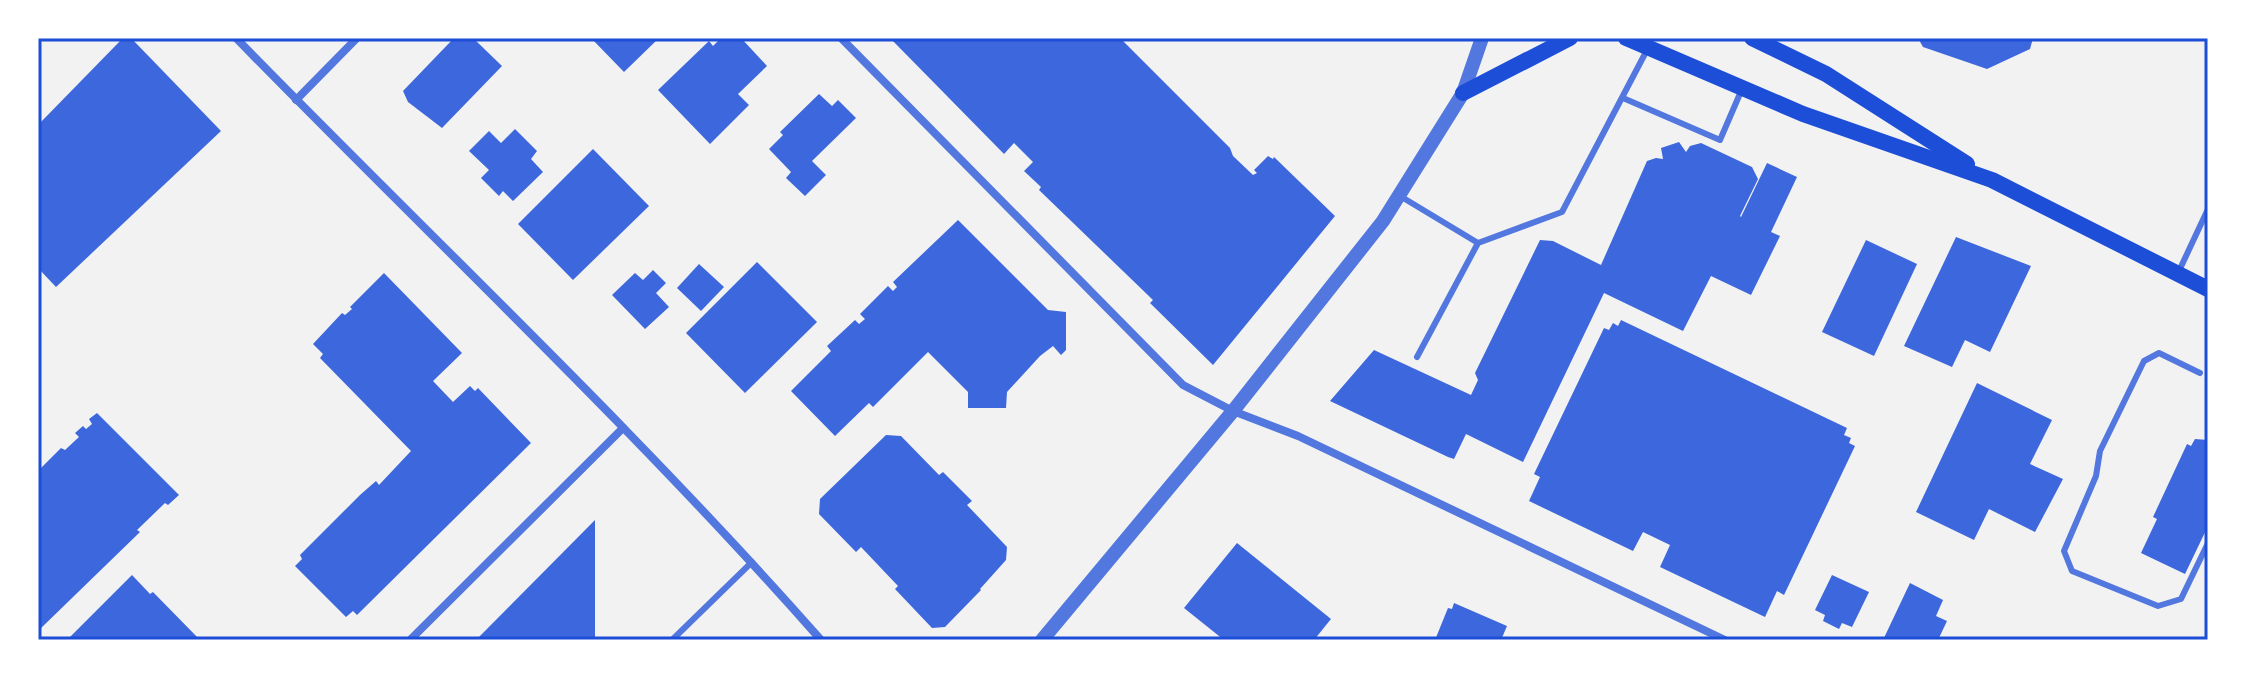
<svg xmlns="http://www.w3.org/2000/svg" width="2246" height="678" viewBox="0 0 2246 678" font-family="'IBM Plex Sans',sans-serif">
<rect width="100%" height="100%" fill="#f2f2f2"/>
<!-- building -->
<g fill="#3d67dc">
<path d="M123 38H131L221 131 56 287 38 268V125Z"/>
<path d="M454 38H473L502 66 442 128 408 102 403 91Z"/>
<path d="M591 38H659L624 72Z"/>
<path d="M721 38H741L767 66 738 94 749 105 710 144 658 90 709 41 713 46Z"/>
<path d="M890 38H1120L1230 148 1233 156 1253 175 1257 173 1254 170 1268 156 1273 159 1274 157 1335 216 1213 365 1150 303 1153 300 1039 190 1041 187 1024 171 1033 162 1014 143 1004 154Z"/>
<path d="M1918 38H2033L2030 49 1987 69 1923 47Z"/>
<path d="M819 94 832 106 838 100 856 118 812 161 826 175 805 196 786 178 791 172 769 149 783 135 780 132Z"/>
<path d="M515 129 537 151 531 159 543 172 513 201 503 191 499 196 481 178 489 170 469 151 489 131 501 143Z"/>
<path d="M1679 142 1686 152 1690 146 1701 143 1752 167 1758 179 1740 216 1741 217 1767 163 1797 177 1771 232 1780 236 1751 295 1711 276 1683 331 1604 293 1523 462 1466 434 1454 459 1448 457 1330 401 1374 350 1471 395 1478 380 1475 373 1540 240 1553 241 1601 265 1647 161 1656 158 1663 159 1661 148Z"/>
<path d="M593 149 649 206 573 280 518 224Z"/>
<path d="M958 220 1048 310 1066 312V350L1061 355 1053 346 1040 356 1007 392 1006 408H968V392L928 352 873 407 869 403 835 436 791 391 831 351 827 346 855 320 859 324 865 319 860 314 888 286 893 291 897 287 893 282Z"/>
<path d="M1956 237 2031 266 1990 352 1965 340 1952 367 1904 346Z"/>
<path d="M1866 240 1917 264 1874 356 1822 332Z"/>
<path d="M757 262 817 322 745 393 686 333Z"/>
<path d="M699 264 724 287 701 311 677 288Z"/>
<path d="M653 270 666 283 656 293 669 307 645 329 612 295 635 273 643 280Z"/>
<path d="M384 273 462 353 433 381 453 402 470 386 475 391 478 388 531 443 357 615 353 611 346 617 295 566 302 559 300 555 360 495 376 481 379 485 411 451 320 358 323 354 313 344 342 313 345 315 352 309 350 307Z"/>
<path d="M1621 320 1847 428 1844 435 1851 438 1849 443 1855 446 1784 595 1777 591 1765 617 1660 567 1670 545 1643 532 1633 551 1529 501 1540 477 1534 474 1604 328 1609 330 1613 323 1618 326Z"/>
<path d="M1977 383 2052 420 2030 464 2063 479 2035 532 1989 509 1974 540 1916 512Z"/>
<path d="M97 413 179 495 168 505 165 503 137 530 140 532 38 631V471L61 448 65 450 79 437 75 433 83 426 86 429 92 424 89 419Z"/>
<path d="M886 435 901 436 939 475 943 472 972 501 967 505 1007 547 1006 560 980 589 981 590 945 627 932 628 895 589 898 586 861 547 856 552 819 514 820 499Z"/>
<path d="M2195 439 2208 440V526L2185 574 2141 553 2157 519 2153 517 2187 444 2191 446Z"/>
<path d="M595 520V640H476Z"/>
<path d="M1237 543 1331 619 1314 640H1224L1184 608Z"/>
<path d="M132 575 150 594 153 592 200 640H67Z"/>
<path d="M1832 575 1869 592 1852 627 1842 623 1839 629 1823 621 1825 615 1815 610Z"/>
<path d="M1910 583 1943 600 1936 616 1947 621 1938 640H1883Z"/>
<path d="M1454 603 1507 626 1501 640H1435L1448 608 1452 609Z"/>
</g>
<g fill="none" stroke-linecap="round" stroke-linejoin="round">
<!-- service -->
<g stroke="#5277de" stroke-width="6">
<path d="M1623 98 1720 140 1742 89"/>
<path d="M1400 196 1478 243"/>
<path d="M2179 271 2208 209"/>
<path d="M1417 357 1478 243 1562 212 1648 48"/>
<path d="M2200 373 2159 353 2144 361 2100 451 2096 476 2064 551 2072 571 2158 606 2181 599 2208 543"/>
<path d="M672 640 752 562"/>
</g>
<!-- minor -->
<g stroke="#5277de" stroke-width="8">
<path d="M236 38C431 238 636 430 821 640"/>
<path d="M841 38 1183 385 1233 411 1298 436 1725 640"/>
<path d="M296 100 357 38"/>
<path d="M410 640 623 428"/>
</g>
<!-- tertiary -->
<path stroke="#5277de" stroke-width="14" d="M1042 640 1233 411 1383 221 1463 93 1482 38"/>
<!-- secondary -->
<g stroke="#1d4ed8" stroke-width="16">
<path d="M1626 38 1803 114 1992 180 2208 289"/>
<path d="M1752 38 1826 74 1967 164"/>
<path d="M1463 93 1570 38"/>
</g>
</g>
<!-- border -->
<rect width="2246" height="678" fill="none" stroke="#ffffff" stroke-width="80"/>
<rect x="40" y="40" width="2166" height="598" fill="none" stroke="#1d4ed8" stroke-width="3"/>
</svg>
